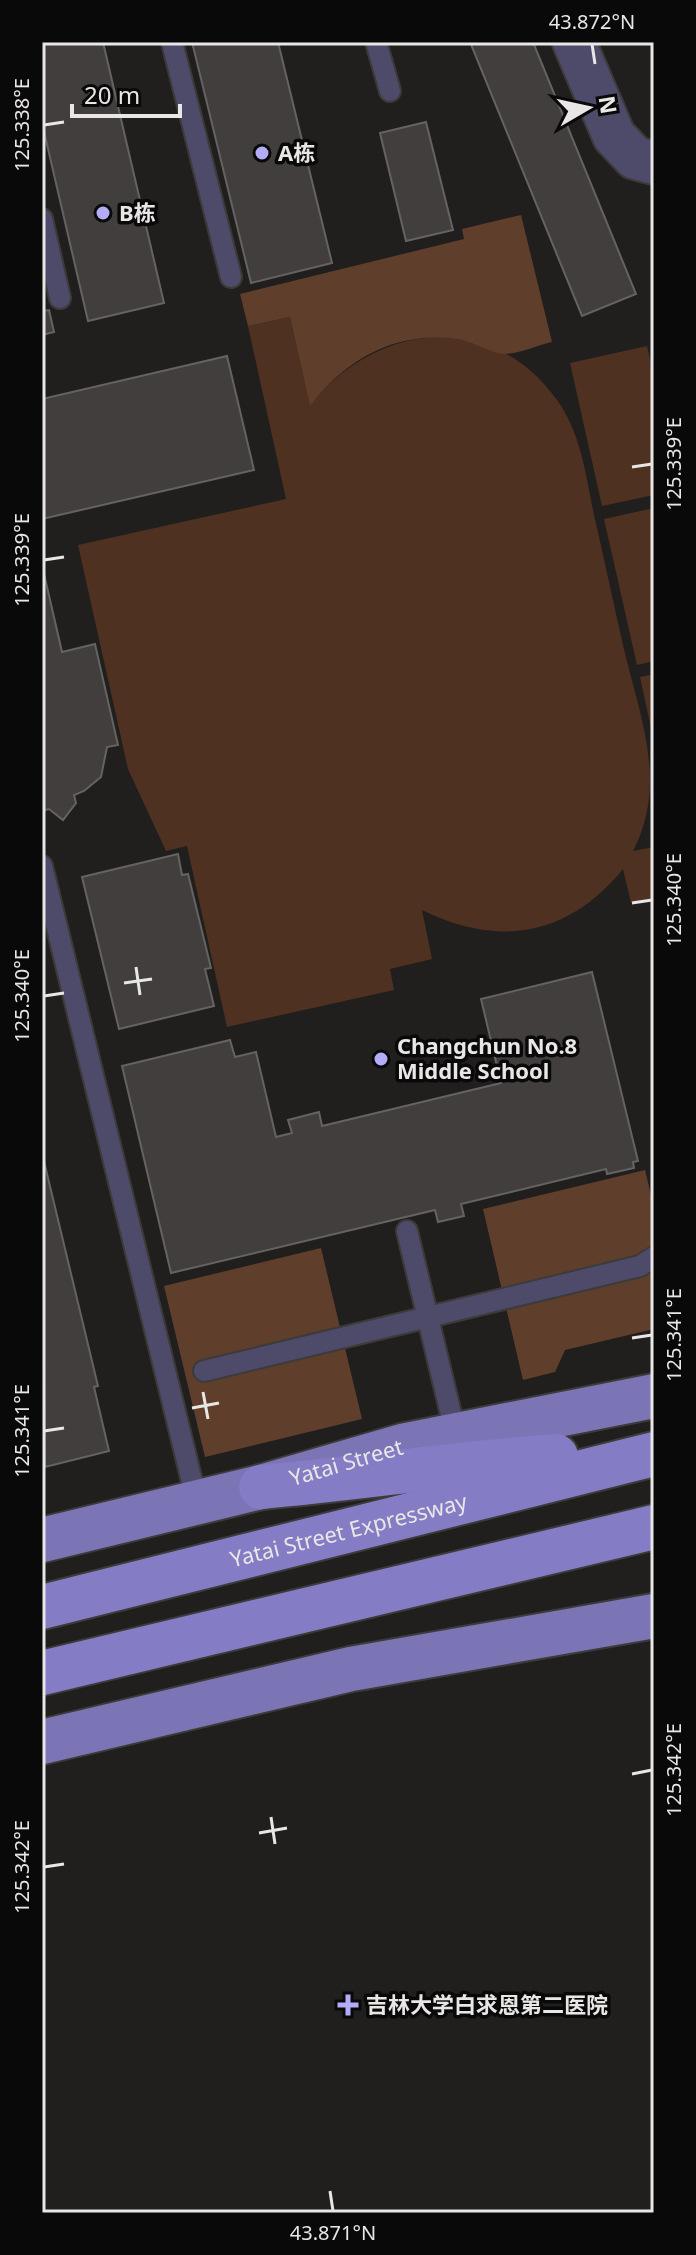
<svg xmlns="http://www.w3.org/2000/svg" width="696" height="2255" viewBox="0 0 696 2255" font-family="'Noto Sans','Noto Sans SC',sans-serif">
<rect width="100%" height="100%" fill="#211f1e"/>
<!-- green -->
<g fill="#4e3120">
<path d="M290 317 310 405C376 323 491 308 557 400 581 433 586 476 594 515 604 558 613 601 623 645 633 689 650 736 650 781 650 806 644 830 633 851L654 847V898L631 903 623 869C569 936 498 948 422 910L432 959 390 969 394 990 227 1027 187 846 166 851 128 769 78 545 286 499 248 326Z"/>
<path d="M647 346 654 376V495L602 506 570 363Z"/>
<path d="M654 508V661L637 665 604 519Z"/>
<path d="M654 674V742L640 677Z"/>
</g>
<!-- forest -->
<g fill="#603e2c">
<path d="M521 215 552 342C538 345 519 354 504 354 493 354 472 341 458 339 396 331 347 358 310 406L290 317 248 326 240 294 464 239 462 229Z"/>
<path d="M645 1170 654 1208V1329L565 1350 555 1372 523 1380 483 1209Z"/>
<path d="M321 1248 362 1419 205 1457 164 1286Z"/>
</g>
<!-- building -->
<g fill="#413e3d" stroke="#656361" stroke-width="2">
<path d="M42 42H103L164 303 88 321 42 123Z"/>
<path d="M192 42H278L332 263 251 283Z"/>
<path d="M470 42H533L636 294 582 316Z"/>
<path d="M426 122 453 230 406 241 380 133Z"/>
<path d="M49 310 54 332 42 335V311Z"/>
<path d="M227 356 254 470 42 519V399Z"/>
<path d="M42 565 62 652 95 644 118 745 107 747 101 777 84 791 74 795 76 803 63 820 49 809 42 811Z"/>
<path d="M178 854 182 875 188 874 211 968 205 969 214 1006 119 1029 82 877Z"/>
<path d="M592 972 638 1161 633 1162 634 1168 607 1174 606 1169 461 1204 464 1216 438 1222 435 1210 171 1273 122 1066 230 1040 235 1057 256 1052 276 1137 292 1133 288 1120 319 1112 322 1126 501 1083 481 999Z"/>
<path d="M42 1153 98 1386 94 1387 109 1451 45 1467Z"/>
</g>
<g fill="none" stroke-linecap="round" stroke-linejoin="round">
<!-- service casing -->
<g stroke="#3d3b3a" stroke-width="24">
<g id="service">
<path d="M172 42 231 277"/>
<path d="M376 42 390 91"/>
<path d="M42 219 60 298"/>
<path d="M42 866 197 1502"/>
<path d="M407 1231 456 1435"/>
<path d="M204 1371 640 1266 654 1257"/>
</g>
</g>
<!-- minor casing -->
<g stroke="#3d3b3a" stroke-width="46">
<path id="minor" d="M574 42 614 136 635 158 654 163"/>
</g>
<!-- primary casing -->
<g stroke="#3d3b3a" stroke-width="48">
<g id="primary">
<path id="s1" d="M42 1540 261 1487 406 1445 654 1396"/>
<path d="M42 1742 351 1669 654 1616"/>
</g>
</g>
<!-- trunk casing -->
<g stroke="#3d3b3a" stroke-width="48">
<g id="trunk">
<path d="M261 1487C360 1478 457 1463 556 1456"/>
<path id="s2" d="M42 1607 654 1454"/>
<path d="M42 1673 654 1527"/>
</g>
</g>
<!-- service -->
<use href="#service" stroke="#4d4a6a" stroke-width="20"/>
<!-- minor -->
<use href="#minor" stroke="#4d4a6a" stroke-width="42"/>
<!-- primary -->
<use href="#primary" stroke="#7b74b5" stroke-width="44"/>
<!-- trunk -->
<use href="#trunk" stroke="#847cc4" stroke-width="44"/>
</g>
<!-- ticks -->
<path fill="none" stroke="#e9e7e6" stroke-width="3" d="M592 44 595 64M44 125 64 122M632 467 652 464M44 560 64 557M632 903 652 900M136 967 140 995M124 983 152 979M44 996 64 993M632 1338 652 1335M203 1392 208 1419M192 1408 219 1403M44 1431 64 1428M632 1774 652 1770M271 1817 275 1844M259 1833 287 1828M44 1867 64 1864M330 2191 333 2211"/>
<!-- markers -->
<g fill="#b4acf9" stroke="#0a0909" stroke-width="3">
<circle cx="262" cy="153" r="8"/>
<circle cx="103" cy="213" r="8"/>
<circle cx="381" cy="1059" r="8"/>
<path d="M344 1993h8v8h8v8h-8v8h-8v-8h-8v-8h8z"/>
</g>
<g text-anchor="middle" stroke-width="7" stroke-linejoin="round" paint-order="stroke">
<!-- poi labels -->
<g font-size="22" font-weight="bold" fill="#e9e7e6" stroke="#0a0909" text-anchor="start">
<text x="278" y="161">A栋</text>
<text x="119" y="221">B栋</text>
<text x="397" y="1054">Changchun No.8<tspan x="397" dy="25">Middle School</tspan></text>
<text x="366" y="2013">吉林大学白求恩第二医院</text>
</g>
<!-- street labels -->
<g font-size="22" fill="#e9e7e6" stroke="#0a0909">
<text dy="8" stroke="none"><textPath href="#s1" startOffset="314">Yatai Street</textPath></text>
<text dy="8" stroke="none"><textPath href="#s2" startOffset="316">Yatai Street Expressway</textPath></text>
</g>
</g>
<!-- border -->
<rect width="696" height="2255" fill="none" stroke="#0a0909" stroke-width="88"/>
<!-- north arrow -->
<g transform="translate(588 108) rotate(81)" stroke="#0a0909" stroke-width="6" paint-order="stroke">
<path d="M0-6L14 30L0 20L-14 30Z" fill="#e9e7e6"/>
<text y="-12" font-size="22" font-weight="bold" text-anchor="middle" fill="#e9e7e6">N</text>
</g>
<!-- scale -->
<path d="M72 104v12h108v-12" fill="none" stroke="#e9e7e6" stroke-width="4"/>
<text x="84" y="104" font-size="24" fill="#e9e7e6" stroke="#0a0909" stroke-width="6" paint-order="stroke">20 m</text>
<rect x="44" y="44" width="608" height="2167" fill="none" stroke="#e9e7e6" stroke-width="3"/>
<g font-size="20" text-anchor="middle" fill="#e9e7e6">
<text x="592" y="29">43.872°N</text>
<text transform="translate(22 125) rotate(-90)" y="7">125.338°E</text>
<text transform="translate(674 464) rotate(-90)" y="7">125.339°E</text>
<text transform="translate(22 560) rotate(-90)" y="7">125.339°E</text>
<text transform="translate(674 900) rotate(-90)" y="7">125.340°E</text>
<text transform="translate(22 996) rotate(-90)" y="7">125.340°E</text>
<text transform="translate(674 1335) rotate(-90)" y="7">125.341°E</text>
<text transform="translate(22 1431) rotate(-90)" y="7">125.341°E</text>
<text transform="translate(674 1770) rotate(-90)" y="7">125.342°E</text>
<text transform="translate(22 1867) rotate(-90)" y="7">125.342°E</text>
<text x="333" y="2240">43.871°N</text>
</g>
</svg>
